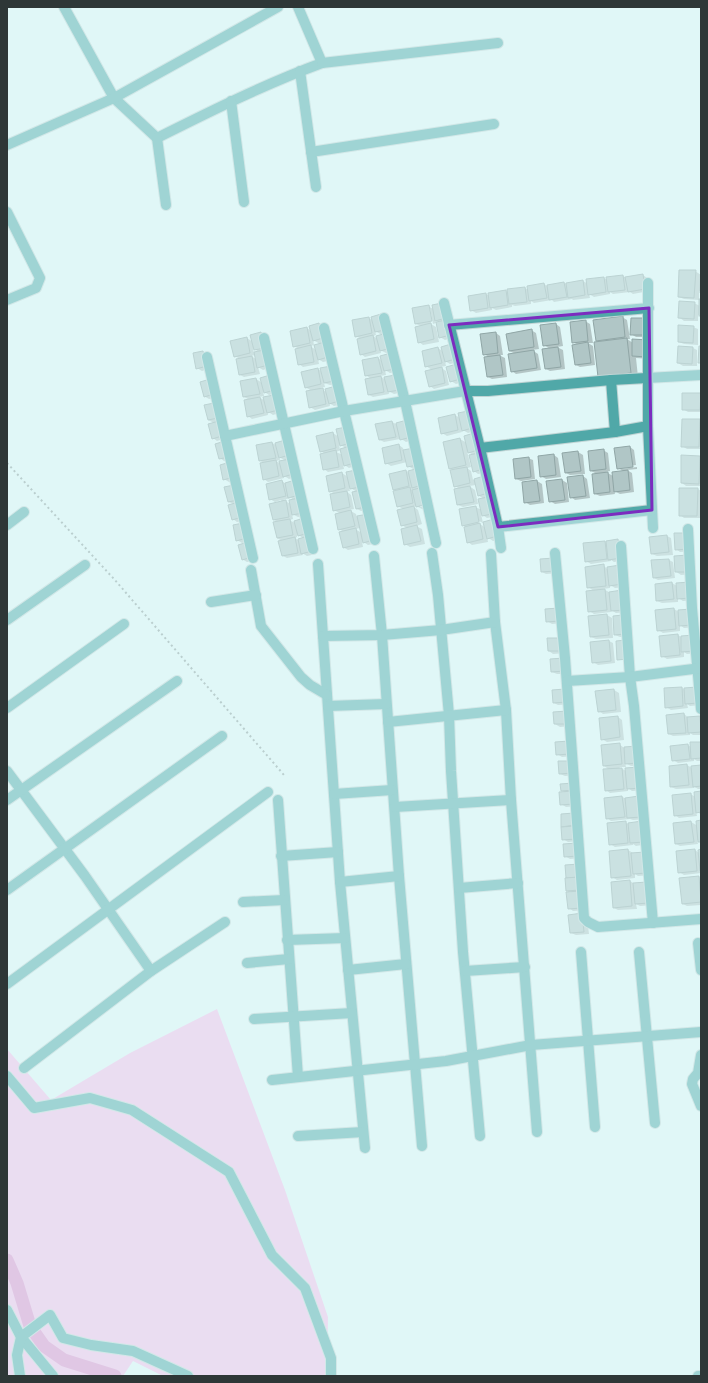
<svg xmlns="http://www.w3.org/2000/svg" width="708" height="1383" viewBox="0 0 708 1383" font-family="'Times New Roman',serif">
<rect width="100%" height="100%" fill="#e0f7f7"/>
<!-- green -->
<path fill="#f7bde9" d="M217 1009 285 1190 328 1317 327 1376H163L133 1361 123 1376H7V1049L51 1100 130 1053Z"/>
<!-- shadow -->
<g fill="#0003" fill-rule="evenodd">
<path d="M695 271 701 275V292L699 291V300L684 299 679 297Z"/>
<path d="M643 275 647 278 649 291 633 294 630 292 613 294 610 292V294L594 297 589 294 590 298 573 300 572 299 554 302 552 300 534 303 531 301V304L515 306 512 305V307L496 310 492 308V310L476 313 471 310 486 294 490 296 506 291 509 293 525 288 528 290V287L544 284 547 286 583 281 588 284 604 278 607 280V278L623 276 627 278Z"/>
<path d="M701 300V316L698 315V321H684L680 318 694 303 700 306Z"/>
<path d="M442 304 454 337 445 340 440 337V322L435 319 436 323 433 324 430 308H428L431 324 436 327 439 342 423 345 419 342 421 326 416 324 413 309 428 306 433 309Z"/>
<path d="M381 315 395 351 386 353 380 350 381 353 365 357 361 354V339L356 336 369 318 373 321ZM375 331 382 335 378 339 373 336 376 335Z"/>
<path d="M622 317 627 320 630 339H627L633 343 651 359 636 358 638 377 606 380 600 342 597 341Z"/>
<path d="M631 319 650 337H636L631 334Z"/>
<path d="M585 321 590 324 593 343H588L593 346 595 365 580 367 576 365 578 345 573 342Z"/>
<path d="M319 324 324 327 332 360 323 362 318 359 319 364 303 367 299 364V349L294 346 307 328 311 331ZM313 340 320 344 316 350 310 346 314 345Z"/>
<path d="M556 324 560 327 563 346 557 347 563 350 565 369 550 371 546 369 550 349 544 345Z"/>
<path d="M693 327 698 329V345L684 344 679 342Z"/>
<path d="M531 330 536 333 539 349 532 350 538 354 541 370 516 374 512 371 516 354 509 351Z"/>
<path d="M496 333 500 336 503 355H499L505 358 507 377 492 379 488 377 489 357 484 354Z"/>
<path d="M261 334 272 367 263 370 258 367 260 374 244 377 240 375V359L235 356 247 338 253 342ZM253 348 259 352 254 353ZM255 355 256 359 251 356Z"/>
<path d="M438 348 459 362 450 364 445 361 446 366 440 367 446 371 449 385 434 389 430 386 432 370 426 366Z"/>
<path d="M693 348 697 350V366H683L678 363Z"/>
<path d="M203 352 208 354 211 368 202 371 197 368Z"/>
<path d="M378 358 399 371 390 373 385 370 386 375 380 376 403 392 394 394 388 391 389 394 373 397 369 395 371 379 366 375Z"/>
<path d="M461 368 465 381 456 384 451 381Z"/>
<path d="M318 369 339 383 330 385 324 383 325 387 320 388 343 404 334 406 329 403 330 406 315 410 310 407 312 391 305 387Z"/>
<path d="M256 379 278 393 269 395 263 391 264 396 259 397 282 412 273 415 267 411 268 415 252 419 248 416 250 400 244 397 241 382Z"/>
<path d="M201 383 218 397 209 399 204 396Z"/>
<path d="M700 394 701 412H688L683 409Z"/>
<path d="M214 404 226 438 217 441 213 438 214 423 208 420Z"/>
<path d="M455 415 460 418 477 430 468 433 461 429 462 432 447 436 442 433Z"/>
<path d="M700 420 701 421V449H687L682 446Z"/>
<path d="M392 422 398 425 415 439 406 442 400 438V439L384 442 380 440Z"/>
<path d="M346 428 358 465 349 468 343 464 344 469 328 472 324 469 325 454 321 451 333 433 339 437ZM339 444 346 448 340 450ZM341 450 343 455 336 452Z"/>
<path d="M474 435 487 472 478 474 474 471 473 455 467 451 471 467 467 468 471 471 473 480 484 477 496 516 487 518 481 514 483 523 475 519 474 520 486 528 483 523 493 520 502 539 493 541 487 537 488 542 472 545 468 542 467 527 463 525 475 507 482 510 484 499 478 495 476 485 469 486 475 490 478 504 463 507 458 505 460 489 455 486 454 471 450 468 460 439 467 443Z"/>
<path d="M285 441 297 476 289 479 283 475 284 478 268 482 264 479 265 463 260 461 257 446 272 443 276 445ZM279 457 286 461 281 464 276 461 280 460Z"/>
<path d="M216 445 233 459 224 461 220 458Z"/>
<path d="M399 445 403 448 404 451 423 472 420 507 430 504 431 507 422 509 416 506H413L418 510 422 524 416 526 422 529 425 544 410 547 405 544 408 529 402 525 403 509 398 506 397 491 394 489 406 471 410 474 415 470 408 466 407 462 391 466 386 463Z"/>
<path d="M630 447 634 450 636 465 621 467V469L637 467V469L627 470 632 473 634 492 620 494 614 491 615 494 600 496 595 494 597 474 591 471 603 450 608 453 610 471 606 472 613 476 623 471 618 468Z"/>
<path d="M578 452 583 455 585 474 570 475 566 473Z"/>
<path d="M554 455 558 458 561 477 546 479 541 476Z"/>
<path d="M700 457 701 458V486H686L682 483Z"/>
<path d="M528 458 533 460 535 479 521 481 516 479Z"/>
<path d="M221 465 238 480 229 482 224 479Z"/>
<path d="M356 471 370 509 361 511 357 509V492L349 487 350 491H346L351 495 354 509 349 510 356 514 357 517 368 515 377 543 368 545 362 541 363 547 348 550 343 547 344 532 339 529 341 514 334 510 335 494 330 491 342 473 348 477ZM360 528 362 533 355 529Z"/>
<path d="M583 476 587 479 590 498 575 500 571 497Z"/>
<path d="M562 480 567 483 569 502 555 504 550 501Z"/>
<path d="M282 481 286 484 295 481 307 515 298 517 292 514 293 519 289 520 295 523 313 540 316 554 307 556 302 553 303 555 287 558 283 556 282 541 277 538 278 522 274 520 282 502 281 500 275 502 270 499ZM291 498 294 500 291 504 283 500ZM297 534 303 538 298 540 295 538 297 537Z"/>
<path d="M537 481 542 484 544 503 530 505 525 502 523 483Z"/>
<path d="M225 488 242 502 246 520 237 522 233 519V504L229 502Z"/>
<path d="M698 489 701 491V518H684L680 515Z"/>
<path d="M243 524 251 540 242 543 237 540Z"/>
<path d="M675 534 692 551 680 552 676 549Z"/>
<path d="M667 536 671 538 673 555 657 556 652 554Z"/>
<path d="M618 540 623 543 625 560 614 562 611 560V561L591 564 586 561 605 542 607 543Z"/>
<path d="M239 546 256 560 247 562 242 559Z"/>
<path d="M675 557 693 574 681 575 675 571Z"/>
<path d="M541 560 559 573 546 574 542 572Z"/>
<path d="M669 560 673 562 675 578 658 580 654 578Z"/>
<path d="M604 566 626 587 615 588 610 585V588L603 589 609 592 628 612 616 613 611 610V612L594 614 589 611 594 591 588 587Z"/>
<path d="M672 583 677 586 695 600 683 601 678 598V602L662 603 657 601Z"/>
<path d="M674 609 679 612 697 627 684 628 680 625V631L663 633 658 630Z"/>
<path d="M563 611 564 623 552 624 547 621Z"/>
<path d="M607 615 612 618 613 638 596 639 591 637Z"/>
<path d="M614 617 629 636 620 637 615 635Z"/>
<path d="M678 635 681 637 699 653 687 654 684 652V657L667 659 662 656Z"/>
<path d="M548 639 566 653 553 654 549 651Z"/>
<path d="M609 641 613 643 615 663 598 665 593 662Z"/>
<path d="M552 660 569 674H557L552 672Z"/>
<path d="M682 688 685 690 701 705 690 706 687 704 688 708 671 710 666 707Z"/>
<path d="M614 690 619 693 621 712 603 714 599 711Z"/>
<path d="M553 691 571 704 558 705 554 703Z"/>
<path d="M554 712 572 726 560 727 555 724Z"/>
<path d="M684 714 689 718H701V735H693L690 733V735L673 736 669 734Z"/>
<path d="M618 717 622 720 624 740 607 742 602 739Z"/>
<path d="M701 743V761H697L694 759V761L678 763 673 760 688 745 691 747Z"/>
<path d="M619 744 624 748 637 747 642 765 631 766 625 763 626 767H619L626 771 645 790 632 791 628 788V791L610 793 606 790 610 770 604 766Z"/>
<path d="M574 745V756L562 757 557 754Z"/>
<path d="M571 762 577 775 565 776 560 774Z"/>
<path d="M687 765 692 768 701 766V789H698L693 786 694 788 676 789 671 787Z"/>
<path d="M575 785 578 806 566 807 561 804 566 793 562 790Z"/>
<path d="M701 792V814L696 812 697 816 679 818 675 815 690 794 696 797Z"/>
<path d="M622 797 625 798 646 819 633 820 630 819 611 821 607 818 605 798Z"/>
<path d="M562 814 579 816 580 841 568 842 563 839Z"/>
<path d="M701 821V842L697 840 698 844 680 846 676 844 674 824 691 822 698 826Z"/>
<path d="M642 822 648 844 636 846 633 844V845L615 847 610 844 626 823 628 824Z"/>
<path d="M564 845 582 858 570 859 565 856Z"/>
<path d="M628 850 633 853 651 875 638 876 635 874V878L617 880 612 877 610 852Z"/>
<path d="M695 850 699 853 701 850V873L684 875 679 872Z"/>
<path d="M566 866 586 910 573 911 569 908Z"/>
<path d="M699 877 701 878V905L687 906 683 904Z"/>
<path d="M630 881 635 884 653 905 640 906 636 904 637 909 618 910 614 908Z"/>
<path d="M587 917 589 934 576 935 571 933Z"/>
</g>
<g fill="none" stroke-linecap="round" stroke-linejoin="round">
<!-- canal -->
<path stroke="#df8dcd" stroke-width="13" d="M7 1260 17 1283 30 1326 44 1346 64 1360 115 1376"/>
</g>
<!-- building -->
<g fill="#b0c6c6" stroke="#90a6a6">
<path d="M701 265V293H700Z"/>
<path d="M679 270H696L694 298 678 297Z"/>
<path d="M643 274 645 289 628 292 625 277Z"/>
<path d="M623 275 625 290 608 292 606 277Z"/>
<path d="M604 277 606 292 588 295 586 279Z"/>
<path d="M583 280 585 295 568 298 566 283Z"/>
<path d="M564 282 567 297 549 300 547 285Z"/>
<path d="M544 283 547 298 529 301 527 286Z"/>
<path d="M525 287 527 302 509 304 507 289Z"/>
<path d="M506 290 508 305 490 308 488 293Z"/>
<path d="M486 293 488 308 470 311 468 296Z"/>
<rect x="699" y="299" width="2" height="17"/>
<path d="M679 301 695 302 694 319 678 318Z"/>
<path d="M442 303 446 318 435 321 432 305Z"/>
<path d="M429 305 432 321 415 324 412 308Z"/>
<path d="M381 314 385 330 375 332 371 317Z"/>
<path d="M623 316 625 337 596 341 593 320Z"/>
<path d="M369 317 372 333 355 337 352 320Z"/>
<path d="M631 318H646L645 335H630Z"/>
<path d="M446 320 450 335 439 338 436 322Z"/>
<path d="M586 320 588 341 572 343 570 322Z"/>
<path d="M319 323 323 338 313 341 309 326Z"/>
<path d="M431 323 434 339 418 343 415 327Z"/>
<path d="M556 323 559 344 543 346 540 325Z"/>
<path d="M678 325 694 326 693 343 678 342Z"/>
<path d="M307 327 310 343 293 347 290 331Z"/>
<path d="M532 329 534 347 509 351 506 334Z"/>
<path d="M261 332 265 348 254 350 250 335Z"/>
<path d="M496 332 498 353 483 355 480 334Z"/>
<path d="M387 333 391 348 380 351 376 336Z"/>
<path d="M373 335 376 351 360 355 357 339Z"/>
<path d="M247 337 250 353 234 357 230 341Z"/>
<path d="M627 338 631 373 598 377 594 342Z"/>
<path d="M632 339 648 340 647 357 632 356Z"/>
<path d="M325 342 328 357 318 360 314 345Z"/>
<path d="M588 342 591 363 575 365 572 345Z"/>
<path d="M451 344 455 359 445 362 441 347Z"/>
<path d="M311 345 314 362 298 365 295 349Z"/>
<path d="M678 346 693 347 692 364 677 363Z"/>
<path d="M699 346H701V363H698Z"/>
<path d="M438 347 442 363 425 367 422 351Z"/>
<path d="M558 347 561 367 545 369 542 349Z"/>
<path d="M264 350 268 365 257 368 254 352Z"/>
<path d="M534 350 537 368 511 372 508 354Z"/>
<path d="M203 351 207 366 196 369 193 353Z"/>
<path d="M391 353 395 369 384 371 380 356Z"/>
<path d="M500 355 503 375 487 377 484 357Z"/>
<path d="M252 356 255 372 239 375 236 359Z"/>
<path d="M378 357 382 373 365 376 362 360Z"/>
<path d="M457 364 460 379 450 382 446 367Z"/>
<path d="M331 366 334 381 324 383 320 368Z"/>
<path d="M442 367 445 383 429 387 425 371Z"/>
<path d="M318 368 321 384 305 388 301 372Z"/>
<path d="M270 375 274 390 264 393 260 378Z"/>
<path d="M395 375 399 390 388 392 384 377Z"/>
<path d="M381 376 384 392 368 395 365 379Z"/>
<path d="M256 378 260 394 243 397 240 381Z"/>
<path d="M210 379 214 394 204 397 200 382Z"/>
<path d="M336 386 339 401 329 404 325 389Z"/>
<path d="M323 388 326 404 309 408 306 391Z"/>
<path d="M682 393H701L700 410H682Z"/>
<path d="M274 395 278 410 267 413 263 397Z"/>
<path d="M260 397 264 413 247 417 244 400Z"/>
<path d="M214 403 218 418 208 420 204 405Z"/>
<path d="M468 411 472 428 462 431 458 413Z"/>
<path d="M455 414 458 430 441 434 438 418Z"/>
<path d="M682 419H700L699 447H681Z"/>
<path d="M407 420 411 437 400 440 396 423Z"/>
<path d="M219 421 222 436 212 439 208 424Z"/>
<path d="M392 421 396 437 379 440 375 424Z"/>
<path d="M346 427 350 443 340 446 336 429Z"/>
<path d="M333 432 336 448 320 452 316 436Z"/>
<path d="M474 433 478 450 468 453 464 436Z"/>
<path d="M460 438 466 465 449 469 443 442Z"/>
<path d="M285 440 289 455 279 458 275 443Z"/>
<path d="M225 441 229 457 219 459 215 444Z"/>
<path d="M272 442 276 458 259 461 256 445Z"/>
<path d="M399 444 402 460 385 464 382 448Z"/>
<path d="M350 446 354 463 344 466 340 449Z"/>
<path d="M630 446 633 467 617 469 614 448Z"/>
<path d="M414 448 418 465 407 467 403 450Z"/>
<path d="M604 449 606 469 590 471 588 451Z"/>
<path d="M336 450 339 467 323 470 320 454Z"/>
<path d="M578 451 581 471 565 473 562 453Z"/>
<path d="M479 453 483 469 473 472 469 455Z"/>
<path d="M554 454 556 475 540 477 538 456Z"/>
<path d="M681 455 700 456 699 484 681 483Z"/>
<path d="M529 457 531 477 515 479 513 459Z"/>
<path d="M290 459 293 474 283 477 279 461Z"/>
<path d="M276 460 279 476 263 480 260 463Z"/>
<path d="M230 462 234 477 223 480 220 465Z"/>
<path d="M467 467 470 483 454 487 450 470Z"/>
<path d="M419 468 422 485 412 488 408 471Z"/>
<path d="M356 470 360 487 350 489 346 472Z"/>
<path d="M406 470 409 486 393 490 389 474Z"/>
<path d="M628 470 630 490 614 492 612 472Z"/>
<path d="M342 472 345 488 329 492 326 476Z"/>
<path d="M608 472 610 492 594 494 592 474Z"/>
<path d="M583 475 586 496 570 498 567 477Z"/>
<path d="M484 476 488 493 478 496 474 479Z"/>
<path d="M562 479 565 500 549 502 546 481Z"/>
<path d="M282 480 286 496 269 500 266 484Z"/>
<path d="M295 480 299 495 288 498 285 483Z"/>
<path d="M537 480 540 501 524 503 522 482Z"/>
<path d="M234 485 238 500 228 502 224 487Z"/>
<path d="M470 486 474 502 457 505 454 489Z"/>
<path d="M410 487 413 503 397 507 393 491Z"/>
<path d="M423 487 427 504 416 507 412 490Z"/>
<path d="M679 488H698L697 516H679Z"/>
<path d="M362 490 366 507 356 509 352 492Z"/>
<path d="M347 491 350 507 333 511 330 494Z"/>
<path d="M488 497 492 514 482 516 478 499Z"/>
<path d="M299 498 303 513 292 515 289 500Z"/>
<path d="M286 500 289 517 273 520 269 504Z"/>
<path d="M239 502 242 517 232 520 228 505Z"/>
<path d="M414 506 417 522 401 526 397 510Z"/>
<path d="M476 506 479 522 462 526 459 509Z"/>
<path d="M351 510 355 526 338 530 335 514Z"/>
<path d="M368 514 373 540 363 543 357 516Z"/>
<path d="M304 518 308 533 298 536 294 521Z"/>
<path d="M290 519 293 535 277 538 273 522Z"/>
<path d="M494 519 497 536 487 539 483 522Z"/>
<path d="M243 523 247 538 236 541 233 525Z"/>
<path d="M480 523 483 539 467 543 464 527Z"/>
<path d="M417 525 421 541 404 545 401 529Z"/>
<path d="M356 528 359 544 343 548 339 532Z"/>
<path d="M674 533H687L688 549 675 550Z"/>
<path d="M667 535 669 552 651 554 649 537Z"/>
<path d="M308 536 312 551 301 554 298 539Z"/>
<path d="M295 537 298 553 282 556 278 541Z"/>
<path d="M618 539 621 558 608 560 606 541Z"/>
<path d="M605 541 607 559 585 562 583 543Z"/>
<path d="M248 542 252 557 242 560 238 545Z"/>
<path d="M688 555 689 572H675L674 556Z"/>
<path d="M554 558 555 571 541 572 540 559Z"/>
<path d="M669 559 671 576 653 578 651 560Z"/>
<path d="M604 564 606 586 587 588 585 567Z"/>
<path d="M620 565 622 584 609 586 607 567Z"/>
<path d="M672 582 674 599 656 601 655 584Z"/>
<path d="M690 582V598L677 599 676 583Z"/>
<path d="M605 589 607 610 588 612 586 591Z"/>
<path d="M622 590 624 610 611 611 609 592Z"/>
<path d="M559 608 560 621 546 622 545 609Z"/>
<path d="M674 608 676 629 657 631 655 610Z"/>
<path d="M691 609 692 625 679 626 678 610Z"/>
<path d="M607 614 609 635 590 637 588 616Z"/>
<path d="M623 615 625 634 614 635 613 616Z"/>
<path d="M678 634 680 655 661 657 659 636Z"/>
<path d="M694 635 695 651 681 652V636Z"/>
<path d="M547 638H561L562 651H548Z"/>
<path d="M609 640 611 661 592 663 590 642Z"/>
<path d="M626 640 628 659 617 660 616 641Z"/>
<path d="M564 658 565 671 551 672 550 659Z"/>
<path d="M682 687 683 706 665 708 664 688Z"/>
<path d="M697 687 698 703 685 704 684 688Z"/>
<path d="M565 689 566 702 553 703 552 690Z"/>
<path d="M614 689 616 710 598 712 595 691Z"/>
<path d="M567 711 568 724H554L553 712Z"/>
<path d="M684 713 686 733 668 734 666 715Z"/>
<path d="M618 716 620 737 601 740 599 718Z"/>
<path d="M700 716 701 732 688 733 687 717Z"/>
<path d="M569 741 570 754 556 755 555 742Z"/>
<path d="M690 742H701V758L691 759Z"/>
<path d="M620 743 622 764 603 766 601 745Z"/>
<path d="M688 744 690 759 672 761 670 746Z"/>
<path d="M637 746 638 763 625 764 624 747Z"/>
<path d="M558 761H572L573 773 559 774Z"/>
<path d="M687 764 689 785 670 787 669 766Z"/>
<path d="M701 765V786L693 787 691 766Z"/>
<path d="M639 767 641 788 627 789 625 768Z"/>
<path d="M622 768 624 789 605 791 603 769Z"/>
<path d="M573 783 574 790 561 791 560 784Z"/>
<path d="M573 791 574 804 560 805 559 792Z"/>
<path d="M701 791V812L696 813 694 792Z"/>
<path d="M691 793 693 814 674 816 672 795Z"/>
<path d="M622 796 625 817 606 819 604 798Z"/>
<path d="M639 796 641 817 627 818 625 798Z"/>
<path d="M574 813 575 825 561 827V814Z"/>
<path d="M701 820V842H698L696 821Z"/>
<path d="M626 821 628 843 609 845 607 823Z"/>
<path d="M642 821 644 842 630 843 628 823Z"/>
<path d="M691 821 694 842 675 844 673 823Z"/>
<path d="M575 826 576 839 562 840 561 827Z"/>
<path d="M577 843 578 856 564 857 563 844Z"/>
<path d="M628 849 631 876 611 878 609 851Z"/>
<path d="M695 849 697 871 678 873 676 851Z"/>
<path d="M701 849V871H700L698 850Z"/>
<path d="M645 852 647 873 633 874 631 853Z"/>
<path d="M579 864 580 877 566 878 565 865Z"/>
<path d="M699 876 701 902 682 904 679 878Z"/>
<path d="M579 877 580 890 566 891 565 878Z"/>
<path d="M630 880 632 906 613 908 611 882Z"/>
<path d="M647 882 649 903 635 904 633 883Z"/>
<path d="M580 891 582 908 568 909 566 892Z"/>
<path d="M582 913 584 932 570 933 568 915Z"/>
</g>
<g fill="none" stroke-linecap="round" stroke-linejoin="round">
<!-- minor casing -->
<g stroke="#c0d4d4" stroke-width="12">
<g id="minor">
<path d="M64 7 114 98 157 138C211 111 265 84 322 63L298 7"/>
<path d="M322 63 498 43"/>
<path d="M300 71 316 187"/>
<path d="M231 101 244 202"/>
<path d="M157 138 166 205"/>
<path d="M7 145 114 98 278 7"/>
<path d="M311 152 494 124"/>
<path d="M7 212 40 278 36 288 7 300"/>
<path d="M648 283V426L653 528"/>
<path d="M444 303 480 448 498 527 652 510"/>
<path d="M384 318 405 401 436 543"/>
<path d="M449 325 649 308"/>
<path d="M324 328 375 540"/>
<path d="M264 338 313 549"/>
<path d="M207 357 253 558"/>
<path d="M611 380 615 432"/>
<path d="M225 436 344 411 465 391H488L611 380 701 375"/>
<path d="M480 448 615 432 648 426"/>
<path d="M7 525 24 512"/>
<path d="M498 527 501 548"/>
<path d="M688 529 692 608 701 709"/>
<path d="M621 546 630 677 634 706 653 923"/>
<path d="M432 553 438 595 449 715 451 771 463 952 480 1136"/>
<path d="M555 553 565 658 584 918 588 922 598 927 701 919"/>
<path d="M491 554 495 622 506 710 511 800 537 1132"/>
<path d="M374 556 382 635 399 876 422 1146"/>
<path d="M318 564 340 882 365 1148"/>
<path d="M251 570 261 626 301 677 310 685 327 695"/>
<path d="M211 602 256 595"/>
<path d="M7 620 85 565"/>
<path d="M323 636 382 635 441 630 495 622"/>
<path d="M567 681 630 677 701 668"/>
<path d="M328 706 386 704"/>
<path d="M7 708 124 624"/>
<path d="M388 722 506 710"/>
<path d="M7 771 85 876 151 971"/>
<path d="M334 794 392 790"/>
<path d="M7 800 177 681"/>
<path d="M278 800 298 1077"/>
<path d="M395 807 511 800"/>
<path d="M281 856 338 852"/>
<path d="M340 882 399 876"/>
<path d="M459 888 518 883"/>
<path d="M7 890 222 736"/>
<path d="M243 902 284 900"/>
<path d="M287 940 345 938"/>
<path d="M698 943 701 970"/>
<path d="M581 952 595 1127"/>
<path d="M639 952 655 1123"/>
<path d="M247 963 289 959"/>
<path d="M348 970 406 964"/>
<path d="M465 971 525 967"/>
<path d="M7 984 268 792"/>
<path d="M254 1019 352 1013"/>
<path d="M701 1055 698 1073 693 1079 692 1084 701 1106"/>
<path d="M24 1068 151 971 225 922"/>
<path d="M7 1076 34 1108 90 1098 132 1110 229 1172 272 1255 305 1288 331 1358V1376"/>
<path d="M272 1080 446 1061 531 1045 701 1032"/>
<path d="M298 1136 363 1132"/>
<path d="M7 1310 21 1337 53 1376"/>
<path d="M20 1376 17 1355 21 1337 50 1315 63 1338 91 1345 133 1351 188 1376"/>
<path d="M698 1376H701"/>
</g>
</g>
<!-- path -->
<path stroke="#8d9d9d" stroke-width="2" stroke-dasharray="2 3" stroke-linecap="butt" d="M7 463 114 579 284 775"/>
<!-- minor -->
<use href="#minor" stroke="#50a8a8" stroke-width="10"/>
</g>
<!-- marked area -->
<path d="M0 0H708V1383H0ZM649 308 652 510 498 527 449 325Z" fill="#e0f7f7" fill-opacity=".55" fill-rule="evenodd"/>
<path fill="none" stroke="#7b2cbf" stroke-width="3" stroke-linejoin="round" d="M649 308 652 510 498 527 449 325Z"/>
<!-- border -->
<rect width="708" height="1383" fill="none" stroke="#2e3737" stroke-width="16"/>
</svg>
